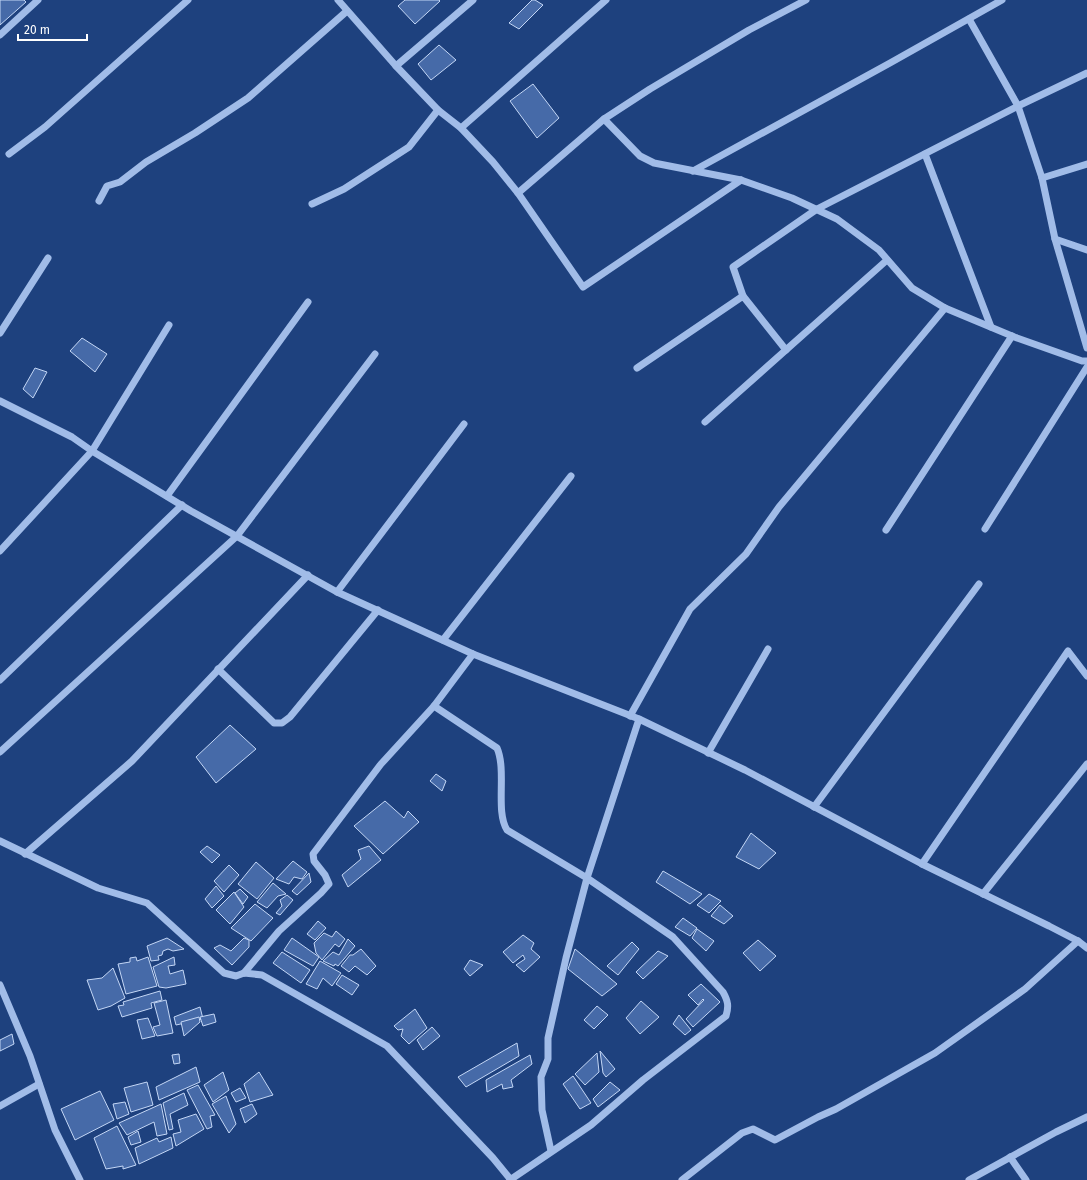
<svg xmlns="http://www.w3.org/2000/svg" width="1087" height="1180" viewBox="0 0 1087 1180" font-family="'Fira Sans',sans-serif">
<rect width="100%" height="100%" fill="#1e417e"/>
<!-- building -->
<g fill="#466aa8" stroke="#c4d7f6">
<path d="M0 0H24L26 2 0 25Z"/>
<path d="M405 0H439L440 1 415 24 398 6Z"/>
<path d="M532 0H535L543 5 519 29 509 23Z"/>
<path d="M439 45 456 60 431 80 418 64Z"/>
<path d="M533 84 559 118 537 138 510 101Z"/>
<path d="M82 338 107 354 95 372 70 351Z"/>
<path d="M35 368 47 372 33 398 23 389Z"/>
<path d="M230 725 256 749 216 783 196 757Z"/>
<path d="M436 774 446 781 442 791 430 781Z"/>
<path d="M385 801 404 818 408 811 419 822 383 854 354 826Z"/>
<path d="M751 833 776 853 759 869 736 857Z"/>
<path d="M207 846 220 855 212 863 200 852Z"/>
<path d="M369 846 381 860 348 887 342 875 361 859 358 850Z"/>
<path d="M293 861 307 872 302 879 294 877 289 884 276 879Z"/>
<path d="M256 862 274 878 257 899 238 884Z"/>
<path d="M229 865 239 875 224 892 214 881Z"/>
<path d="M663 871 702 894 690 904 656 882Z"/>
<path d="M309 873 311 882 297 895 292 891Z"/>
<path d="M273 883 286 894 278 896 267 908 257 902Z"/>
<path d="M216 886 224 896 212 908 205 899Z"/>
<path d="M240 889 248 897 243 904 235 893Z"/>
<path d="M234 892 244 907 230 924 216 910Z"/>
<path d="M709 894 721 901 709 913 697 905Z"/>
<path d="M287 895 293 900 280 915 276 913 282 906 280 900Z"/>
<path d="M255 904 273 918 251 941 231 928Z"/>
<path d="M720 905 733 916 724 924 711 916Z"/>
<path d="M683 918 697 928 690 936 675 927Z"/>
<path d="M318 921 326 928 315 940 307 934Z"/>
<path d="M697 929 714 941 706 951 692 938Z"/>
<path d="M336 931 345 939 339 947 335 944 322 960 316 953 314 943 324 933 332 937Z"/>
<path d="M523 935 534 943 531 949 540 957 524 972 516 965 525 959 523 955 513 963 503 952Z"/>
<path d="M167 938 184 949 173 951 168 949 163 951 162 955 158 956 159 960 151 961 147 946Z"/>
<path d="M244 938 249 940V947L232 965 214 948 220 945 231 951Z"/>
<path d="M292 938 319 957 313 966 284 950Z"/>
<path d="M348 939 355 946 338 966 335 964 334 966 323 961 333 952 339 955Z"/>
<path d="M758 940 776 956 760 971 743 953Z"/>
<path d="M632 942 639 949 618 975 607 966Z"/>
<path d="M361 949 376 966 367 975 355 966 349 972 341 966 350 955H353Z"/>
<path d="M575 949 617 984 602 996 568 969Z"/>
<path d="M658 951 668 956 643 979 636 972Z"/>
<path d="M282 952 310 970 301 983 273 963Z"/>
<path d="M136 957 137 961 148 957 157 986 126 994 118 964 130 962V958Z"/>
<path d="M174 957 175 965 168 966 170 974 183 970 186 984 166 988 159 987 153 967Z"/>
<path d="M470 960 483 965 470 976 464 969Z"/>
<path d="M320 961 341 973 332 986 323 978 317 989 306 984Z"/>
<path d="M113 968 125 998 111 1006 98 1010 87 980 102 978Z"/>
<path d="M342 975 359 985 352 995 336 984Z"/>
<path d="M701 984 720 1002 693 1027 686 1019 704 1000 703 999 698 1005 688 995Z"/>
<path d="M160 991 162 1000 151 1003 152 1008 122 1017 118 1006 124 1005 123 1002Z"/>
<path d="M166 1000 173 1033 157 1036 153 1027 160 1025 154 1003Z"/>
<path d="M641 1001 659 1017 640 1034 626 1018Z"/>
<path d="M597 1006 608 1015 594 1029 584 1020Z"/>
<path d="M200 1007 203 1019 176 1025 174 1017Z"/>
<path d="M415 1009 427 1028 409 1044 401 1036 403 1029 398 1030 394 1026Z"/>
<path d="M214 1014 216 1022 203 1026 200 1017Z"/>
<path d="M679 1015 691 1030 685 1035 673 1024Z"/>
<path d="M199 1017 200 1022 184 1036 181 1022Z"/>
<path d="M148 1018 155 1036 142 1039 137 1020Z"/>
<path d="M432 1027 440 1036 423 1050 417 1040Z"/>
<path d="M12 1034 14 1044 0 1051V1040Z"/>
<path d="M517 1043 519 1056 466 1087 458 1077Z"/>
<path d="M600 1051 615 1069 606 1077 603 1073Z"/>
<path d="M597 1053 599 1072 585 1085 575 1074Z"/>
<path d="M179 1054 180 1063 174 1064 172 1055Z"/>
<path d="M530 1055 532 1064 511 1080 513 1087 503 1089 502 1084 487 1092 486 1080Z"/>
<path d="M196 1067 200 1082 159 1100 156 1087Z"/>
<path d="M223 1072 229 1090 213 1102 204 1085Z"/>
<path d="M259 1072 273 1095 250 1102 244 1084Z"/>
<path d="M573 1076 591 1103 580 1109 563 1084Z"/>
<path d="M147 1082 153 1105 131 1112 124 1088Z"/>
<path d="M610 1082 620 1090 598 1107 593 1099Z"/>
<path d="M198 1085 215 1115 210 1116 212 1127 207 1129 187 1090Z"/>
<path d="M240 1088 246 1098 236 1102 231 1093Z"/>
<path d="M100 1091 114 1120 75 1140 61 1109Z"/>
<path d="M184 1093 188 1105 170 1114 173 1129 169 1130 163 1103Z"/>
<path d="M226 1096 236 1124 229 1133 212 1104Z"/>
<path d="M125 1102 129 1114 117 1119 113 1104Z"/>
<path d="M161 1104 167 1134 157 1136 154 1122 127 1135 119 1123Z"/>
<path d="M252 1104 257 1114 245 1123 240 1109Z"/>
<path d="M196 1114 204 1129 176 1146 173 1134 181 1132 178 1120Z"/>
<path d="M117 1126 136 1165 123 1169V1166L106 1169 94 1138Z"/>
<path d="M138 1131 141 1142 131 1145 128 1137Z"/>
<path d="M171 1137 173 1148 139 1164 135 1148 157 1138 159 1142Z"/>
</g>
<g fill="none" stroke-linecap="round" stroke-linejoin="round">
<!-- minor -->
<g stroke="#a1bce8" stroke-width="7">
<path d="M338 0 396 66 438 110 461 128 493 162 518 193 583 287 741 180"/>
<path d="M969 19 1018 106 1042 178 1055 239 1087 250"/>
<path d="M0 35 38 0"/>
<path d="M396 66 473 0"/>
<path d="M604 119 640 156 654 163 741 180 792 198 837 219 879 250 912 288 945 308 1017 338 1082 361H1087"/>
<path d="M461 128 606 0"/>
<path d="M9 154 45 127 188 0"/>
<path d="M925 154 991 327"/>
<path d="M693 171 890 63 1002 0"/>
<path d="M1042 178 1087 164"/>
<path d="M518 193 604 119 650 89 749 30 806 0"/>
<path d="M99 201 107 186 120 182 146 162 195 133 248 98 347 11"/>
<path d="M312 204 344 189 409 147 438 110"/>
<path d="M1055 239 1087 348"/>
<path d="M743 296 733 267 817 209 1018 106 1087 73"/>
<path d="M0 333 48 258"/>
<path d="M637 368 743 296 786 350"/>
<path d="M0 401 72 437 92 451 191 511 337 592 473 654 639 719 745 770 922 864 1049 926 1078 941 1087 948"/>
<path d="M705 422 887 260"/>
<path d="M167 496 308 302"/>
<path d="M985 529 1087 367"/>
<path d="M886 530 1012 336"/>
<path d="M0 551 92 451 169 325"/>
<path d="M337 592 464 424"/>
<path d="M443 640 571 476"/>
<path d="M218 669 274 723H282L290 717 378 610"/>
<path d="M0 680 182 505"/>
<path d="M434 706 497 748C507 771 495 811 507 830L587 878 673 937 723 992C728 1001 729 1006 726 1016L643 1080 591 1125 510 1180"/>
<path d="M630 716 690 609 746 554 779 507 945 308"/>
<path d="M0 752 237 536 375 354"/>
<path d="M708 753 768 649"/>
<path d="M814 807 979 584"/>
<path d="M0 841 98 888 147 903 224 973 236 976 244 973 262 975 387 1046 493 1158 511 1180"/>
<path d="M25 854 132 761 308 575"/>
<path d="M922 864 1068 651 1087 676"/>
<path d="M983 894 1087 764"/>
<path d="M244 973 279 931 321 893 329 884 325 875 314 861 313 854 381 764 434 706 473 654"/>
<path d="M0 985 30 1056 55 1130 80 1180"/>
<path d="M0 1106 39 1084"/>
<path d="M551 1151 542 1110 541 1077 548 1059V1038L566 958 587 878 639 719"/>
<path d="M1010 1157 1026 1180"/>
<path d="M682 1180 742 1133 753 1129 775 1140 818 1117 836 1109 935 1053 1025 989 1078 941"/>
<path d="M969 1180 1056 1132 1087 1117"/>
</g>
</g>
<!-- scale -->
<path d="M18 34v6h69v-6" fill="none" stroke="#ffffff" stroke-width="2"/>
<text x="24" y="34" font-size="12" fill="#ffffff" stroke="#1e417e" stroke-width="3" paint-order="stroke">20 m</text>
</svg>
